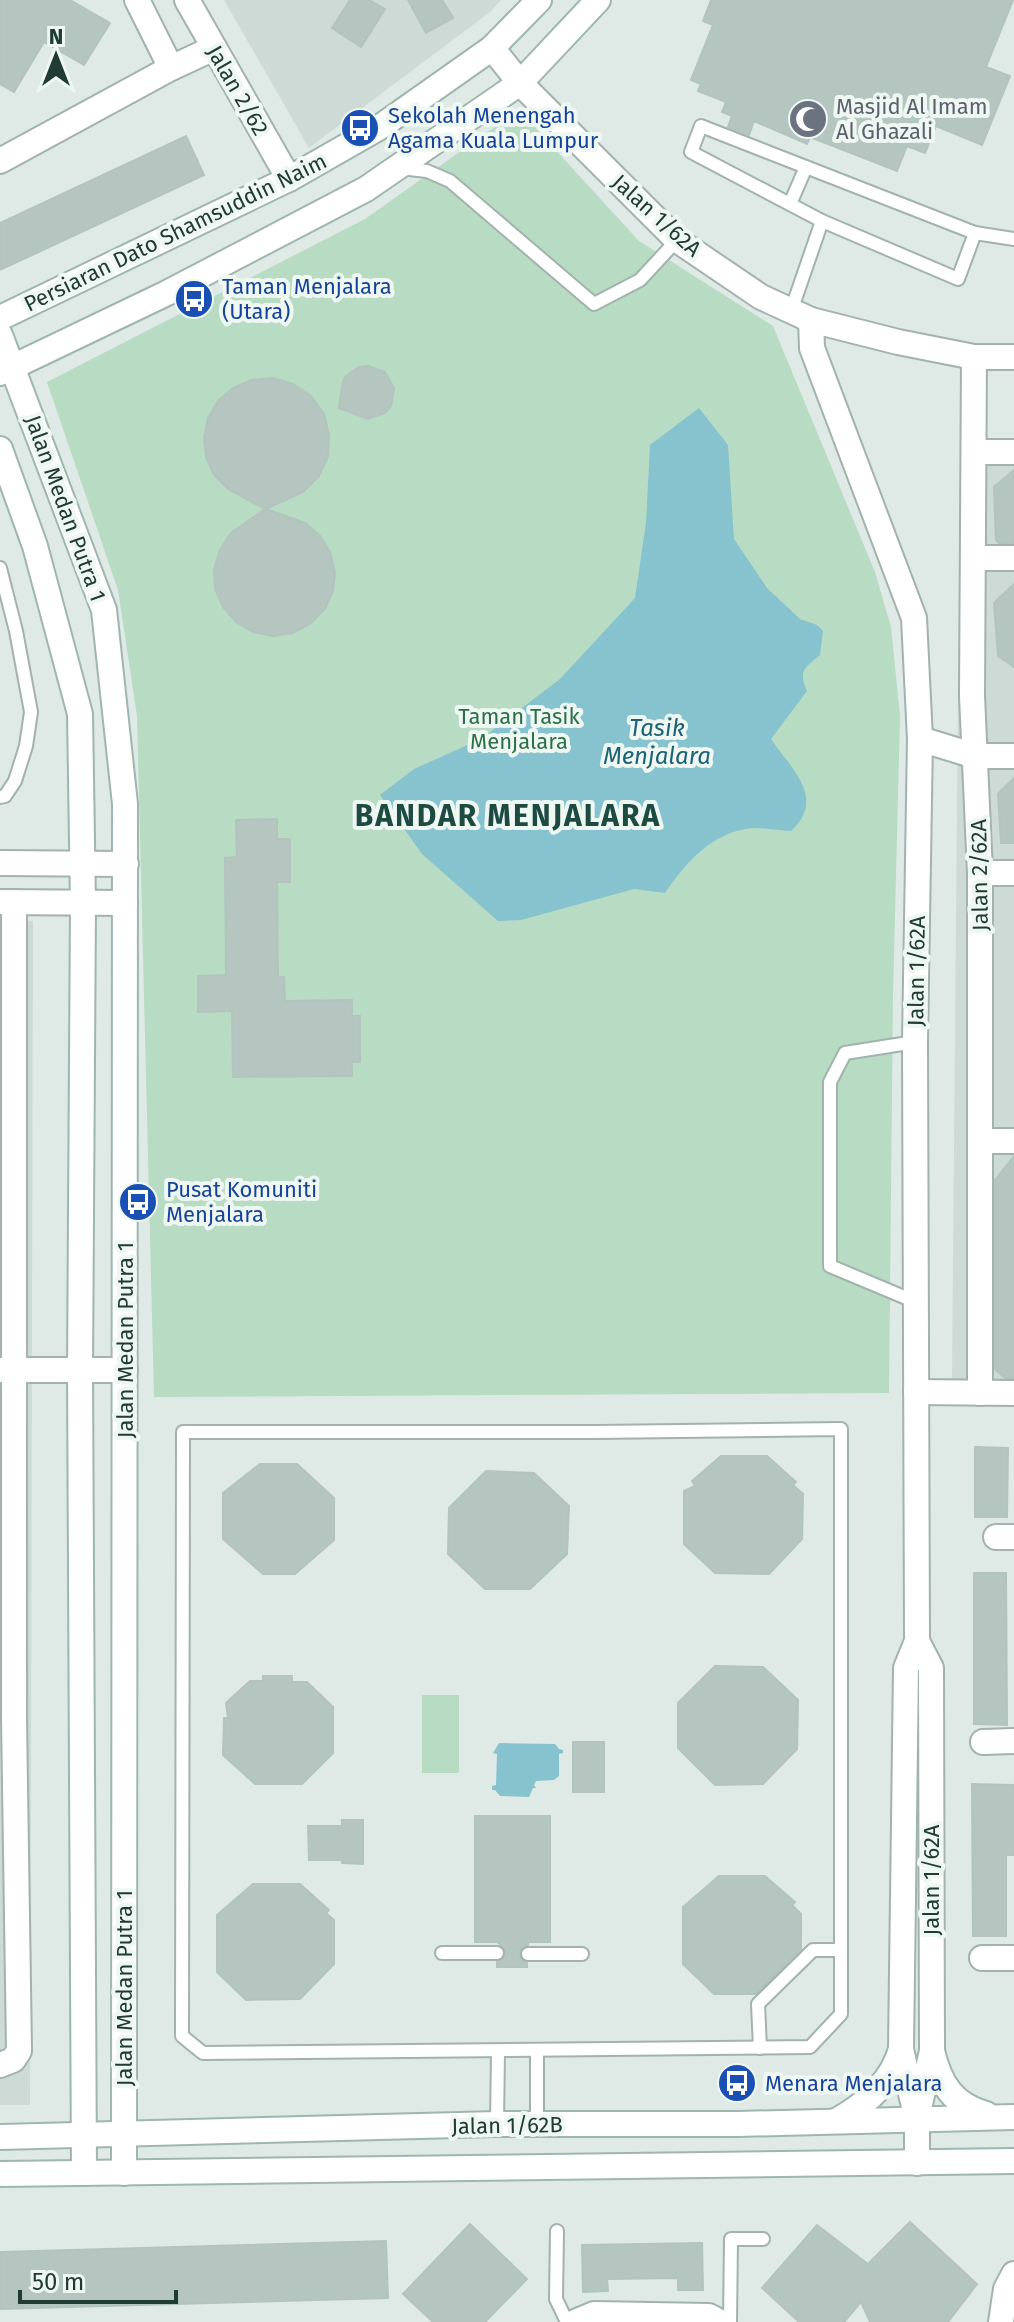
<svg xmlns="http://www.w3.org/2000/svg" width="1014" height="2322" viewBox="0 0 1014 2322" font-family="'Fira Sans',sans-serif">
<rect width="100%" height="100%" fill="#dfeae6"/>
<!-- built -->
<g fill="#cddad5">
<path d="M224 0H501L489 13 309 148Z"/>
<path d="M960 464H1014V1382H952Z"/>
<path d="M0 918 33 921 30 2105H0Z"/>
</g>
<!-- green -->
<g fill="#b8dbc3">
<path d="M519 110 639 241 773 326 875 572 891 627 900 716 893 996 889 1393 154 1397 137 716 118 590 47 382 365 219Z"/>
<rect x="422" y="1695" width="37" height="78"/>
</g>
<!-- water -->
<g fill="#87c2cf">
<path d="M699 408 728 445 734 539 767 588 800 619 817 625 823 631 820 655C804 668 798 671 807 691L771 739C791 769 827 798 791 831 779 831 766 828 754 828 713 831 687 861 665 893L634 889 521 920 498 921 422 854 380 795 414 769 481 739 560 679 635 598 646 523 650 445Z"/>
<path d="M499 1743 555 1744 559 1749 563 1750V1753L559 1754V1776L554 1780 536 1781 534 1785 536 1788H533L529 1797 500 1796 495 1790H492V1786L496 1785 497 1754 493 1753Z"/>
</g>
<!-- building -->
<g fill="#b5c5bf" stroke="#b2c4bd" stroke-width="2">
<path d="M0 0H70L110 23 84 65 44 42 14 92 0 84Z"/>
<path d="M350 0H369L385 9 361 47 332 28Z"/>
<path d="M408 0H442L453 18 426 33Z"/>
<path d="M711 0H1013L986 67 1010 76 982 145 936 126 925 153 907 146 897 171 810 137 807 144 754 121 749 135 728 127 732 116 722 112 726 102 698 91 701 84 691 80 713 25 703 21Z"/>
<path d="M186 136 204 175 0 270V223Z"/>
<path d="M368 366 385 372 394 388 391 406 385 413 368 419 339 408 342 385 345 377 359 367Z"/>
<path d="M273 378 293 384 311 396 324 414 329 435 328 456 319 476 303 492 266 509 305 523 320 536 330 552 335 572 333 591 325 609 311 623 293 633 273 636 253 632 236 622 223 607 215 589 214 569 220 550 231 533 265 509 228 489 214 475 206 457 204 437 208 418 218 401 233 388 251 380Z"/>
<path d="M1014 470V543H999L996 540 994 487Z"/>
<path d="M1014 584V667L998 656 994 603Z"/>
<path d="M1014 778V843H1001L998 794Z"/>
<path d="M277 819V839H290V882H277L278 977H284L285 1001 352 1000V1016H360V1062H352V1076L233 1077 232 1011 198 1012V976L226 975 225 858 237 857 236 820Z"/>
<path d="M1014 1156V1378H1005L995 1369V1180Z"/>
<path d="M975 1447 1008 1448 1007 1517H975Z"/>
<path d="M721 1456H767L796 1482 793 1485 803 1494 802 1539 769 1574 715 1573 684 1544V1491L695 1486 692 1481Z"/>
<path d="M260 1464H297L334 1498V1540L295 1574H263L223 1539V1493Z"/>
<path d="M486 1471 534 1473 569 1506 567 1554 530 1589H485L448 1554 449 1508Z"/>
<path d="M974 1573H1006L1007 1725 974 1724Z"/>
<path d="M715 1666 763 1667 798 1700 797 1749 763 1784 715 1785 678 1748V1703Z"/>
<path d="M263 1676H292V1682H307L333 1707V1753L302 1784H255L223 1755 224 1718H228L226 1703 250 1681H263Z"/>
<rect x="573" y="1742" width="31" height="50"/>
<path d="M972 1784 1014 1785V1855H1006V1936H973Z"/>
<path d="M475 1816H550V1942H528V1945L521 1949 520 1958 527 1963V1967H497V1962L505 1957 504 1948 497 1942H475Z"/>
<path d="M342 1820H363V1864L342 1863V1860H309L308 1826H342Z"/>
<path d="M719 1876H765L795 1902 792 1905 801 1914V1949L756 1994H714L683 1964V1907Z"/>
<path d="M253 1884H300L329 1910 326 1913 334 1920V1964L300 1999 246 2000 217 1972V1915Z"/>
<path d="M910 2222 977 2284 948 2322H870L861 2302 844 2322H799L762 2288 817 2225 868 2264Z"/>
<path d="M470 2224 527 2279 485 2322H433L403 2294Z"/>
<path d="M386 2241 388 2298 0 2309V2252Z"/>
<path d="M702 2243 703 2290H678V2278L607 2279 608 2291 583 2292 582 2245Z"/>
</g>
<g fill="none" stroke-linecap="round" stroke-linejoin="round">
<!-- lane casing -->
<g stroke="#a2b2ad" stroke-width="16">
<g id="lane">
<path d="M400 168 427 171 450 181 594 304 640 280 677 240"/>
<path d="M790 204 806 167"/>
<path d="M822 221 958 279 975 233 1014 239"/>
<path d="M791 311 822 221 691 152 701 126 975 233"/>
<path d="M0 568 16 631 31 712 26 746 15 781 5 796 0 797"/>
<path d="M915 1042 845 1053 830 1082V1266L916 1302"/>
<path d="M841 1429V2014L810 2047 203 2053 182 2036 183 1432H595Z"/>
<path d="M442 1953H497"/>
<path d="M528 1954H582"/>
<path d="M760 2048 758 2004 813 1950H841"/>
<path d="M537 2051V2125"/>
<path d="M497 2124 498 2051"/>
<path d="M557 2231 556 2299 567 2322"/>
<path d="M730 2322 731 2239H763"/>
</g>
</g>
<!-- street casing -->
<g stroke="#a2b2ad" stroke-width="28">
<g id="street">
<path d="M137 0 171 68"/>
<path d="M187 0 289 179"/>
<path d="M492 48 520 83 677 240 761 297 811 320 898 342 974 357H1014"/>
<path d="M0 161 171 68 214 48"/>
<path d="M811 320 812 348 914 618 920 739 915 1042 917 1641 906 1668 901 2049 917 2120V2163"/>
<path d="M974 357 972 696 980 873V1393"/>
<path d="M974 452H1014"/>
<path d="M973 558H1014"/>
<path d="M920 739 975 756H1014"/>
<path d="M0 863 126 864"/>
<path d="M980 873H1014"/>
<path d="M0 902 125 903"/>
<path d="M980 1141H1014"/>
<path d="M0 1370H125"/>
<path d="M916 1392 1014 1393"/>
<path d="M996 1537H1014"/>
<path d="M917 1641 931 1668 932 2051 918 2113"/>
<path d="M983 1742 1014 1741"/>
<path d="M982 1958H1014"/>
<path d="M0 2065 13 2060 19 2051 14 1718V902"/>
<path d="M575 2322 594 2314 709 2316 720 2322"/>
<path d="M1001 2322 1006 2289 1014 2274"/>
</g>
</g>
<!-- secondary casing -->
<g stroke="#9eb6ae" stroke-width="28">
<g id="secondary">
<path d="M0 318 289 179 380 127 492 48 539 0"/>
<path d="M0 335 104 610 125 804 124 2173"/>
<path d="M0 373 167 293 366 189 520 83 598 0"/>
<path d="M0 449 35 546 80 714 83 904 80 1370 84 2173"/>
<path d="M932 2051C940 2084 953 2105 986 2114"/>
<path d="M836 2121C865 2105 892 2082 901 2049"/>
<path d="M0 2137 497 2124H738L1014 2117"/>
<path d="M0 2174 1014 2161"/>
</g>
</g>
<!-- lane -->
<use href="#lane" stroke="#fff" stroke-width="12"/>
<!-- street -->
<use href="#street" stroke="#fff" stroke-width="24"/>
<!-- secondary -->
<use href="#secondary" stroke="#fff" stroke-width="24"/>
</g>
<!-- icons -->
<defs>
<g id="mosque-disc" transform="scale(2)"><circle r="9.5" fill="#6b7280" stroke="#eff7f3"/><path d="M3.5-4.9A6 6 0 1 0 3.5 4.9A5 5 0 1 1 3.5-4.9Z" fill="#fff"/></g>
<g id="bus-disc" transform="scale(2)"><circle r="9.5" fill="#1a4fb4" stroke="#eff7f3"/><path d="M-5-6H5V4H4V6H2V4H-2V6H-4V4H-5ZM-3.5-4V0h7V-4ZM-3.5 1.2v1.5H-2V1.2ZM2 1.2v1.5H3.5V1.2Z" fill="#fff"/></g>
</defs>
<g fill-rule="evenodd">
<use href="#mosque-disc" x="808" y="119"/>
<use href="#bus-disc" x="360" y="128"/>
<use href="#bus-disc" x="194" y="299"/>
<use href="#bus-disc" x="138" y="1202"/>
<use href="#bus-disc" x="737" y="2083"/>
</g>
<g text-anchor="middle" stroke-width="8" stroke-linejoin="round" paint-order="stroke">
<!-- street labels -->
<g font-size="22" fill="#203a34" stroke="#eff7f3">
<text transform="translate(238 90) rotate(60)" y="8">Jalan 2/62</text>
<text transform="translate(657 215) rotate(42)" y="8">Jalan 1/62A</text>
<text transform="translate(175 232) rotate(-26)" y="8">Persiaran Dato Shamsuddin Naim</text>
<text transform="translate(66 508) rotate(70)" y="8">Jalan Medan Putra 1</text>
<text transform="translate(979 875) rotate(-91)" y="8">Jalan 2/62A</text>
<text transform="translate(916 971) rotate(-89)" y="8">Jalan 1/62A</text>
<text transform="translate(125 1340) rotate(-90)" y="8">Jalan Medan Putra 1</text>
<text transform="translate(931 1880) rotate(-90)" y="8">Jalan 1/62A</text>
<text transform="translate(124 1988) rotate(-90)" y="8">Jalan Medan Putra 1</text>
<text transform="translate(507 2125) rotate(-1)" y="8">Jalan 1/62B</text>
</g>
<!-- worship labels -->
<g font-size="22" fill="#5b616d" stroke="#eff7f3" text-anchor="start">
<text x="836" y="114">Masjid Al Imam<tspan x="836" dy="25">Al Ghazali</tspan></text>
</g>
<!-- transit labels -->
<g font-size="22" fill="#164399" stroke="#eff7f3" text-anchor="start">
<text x="388" y="123">Sekolah Menengah<tspan x="388" dy="25">Agama Kuala Lumpur</tspan></text>
<text x="222" y="294">Taman Menjalara<tspan x="222" dy="25">(Utara)</tspan></text>
<text x="166" y="1197">Pusat Komuniti<tspan x="166" dy="25">Menjalara</tspan></text>
<text x="765" y="2091">Menara Menjalara</text>
</g>
<!-- park labels -->
<g font-size="22" fill="#2b7048" stroke="#eff7f3">
<text x="519" y="724">Taman Tasik<tspan x="519" dy="25">Menjalara</tspan></text>
</g>
<!-- water labels -->
<g font-size="24" font-style="italic" fill="#1c6374" stroke="#eff7f3">
<text x="657" y="736">Tasik<tspan x="657" dy="28">Menjalara</tspan></text>
</g>
<!-- district labels -->
<g font-size="30" font-weight="bold" letter-spacing="2" fill="#1d4b42" stroke="#eff7f3">
<text x="508" y="826">BANDAR MENJALARA</text>
</g>
</g>
<!-- north arrow -->
<g transform="translate(56 56)" stroke="#eff7f3" stroke-width="6" paint-order="stroke">
<path d="M0-6L14 30L0 20L-14 30Z" fill="#203a34"/>
<text y="-12" font-size="22" font-weight="bold" text-anchor="middle" fill="#203a34">N</text>
</g>
<!-- scale -->
<path d="M20 2290v12h156v-12" fill="none" stroke="#203a34" stroke-width="4"/>
<text x="32" y="2290" font-size="24" fill="#203a34" stroke="#eff7f3" stroke-width="6" paint-order="stroke">50 m</text>
</svg>
